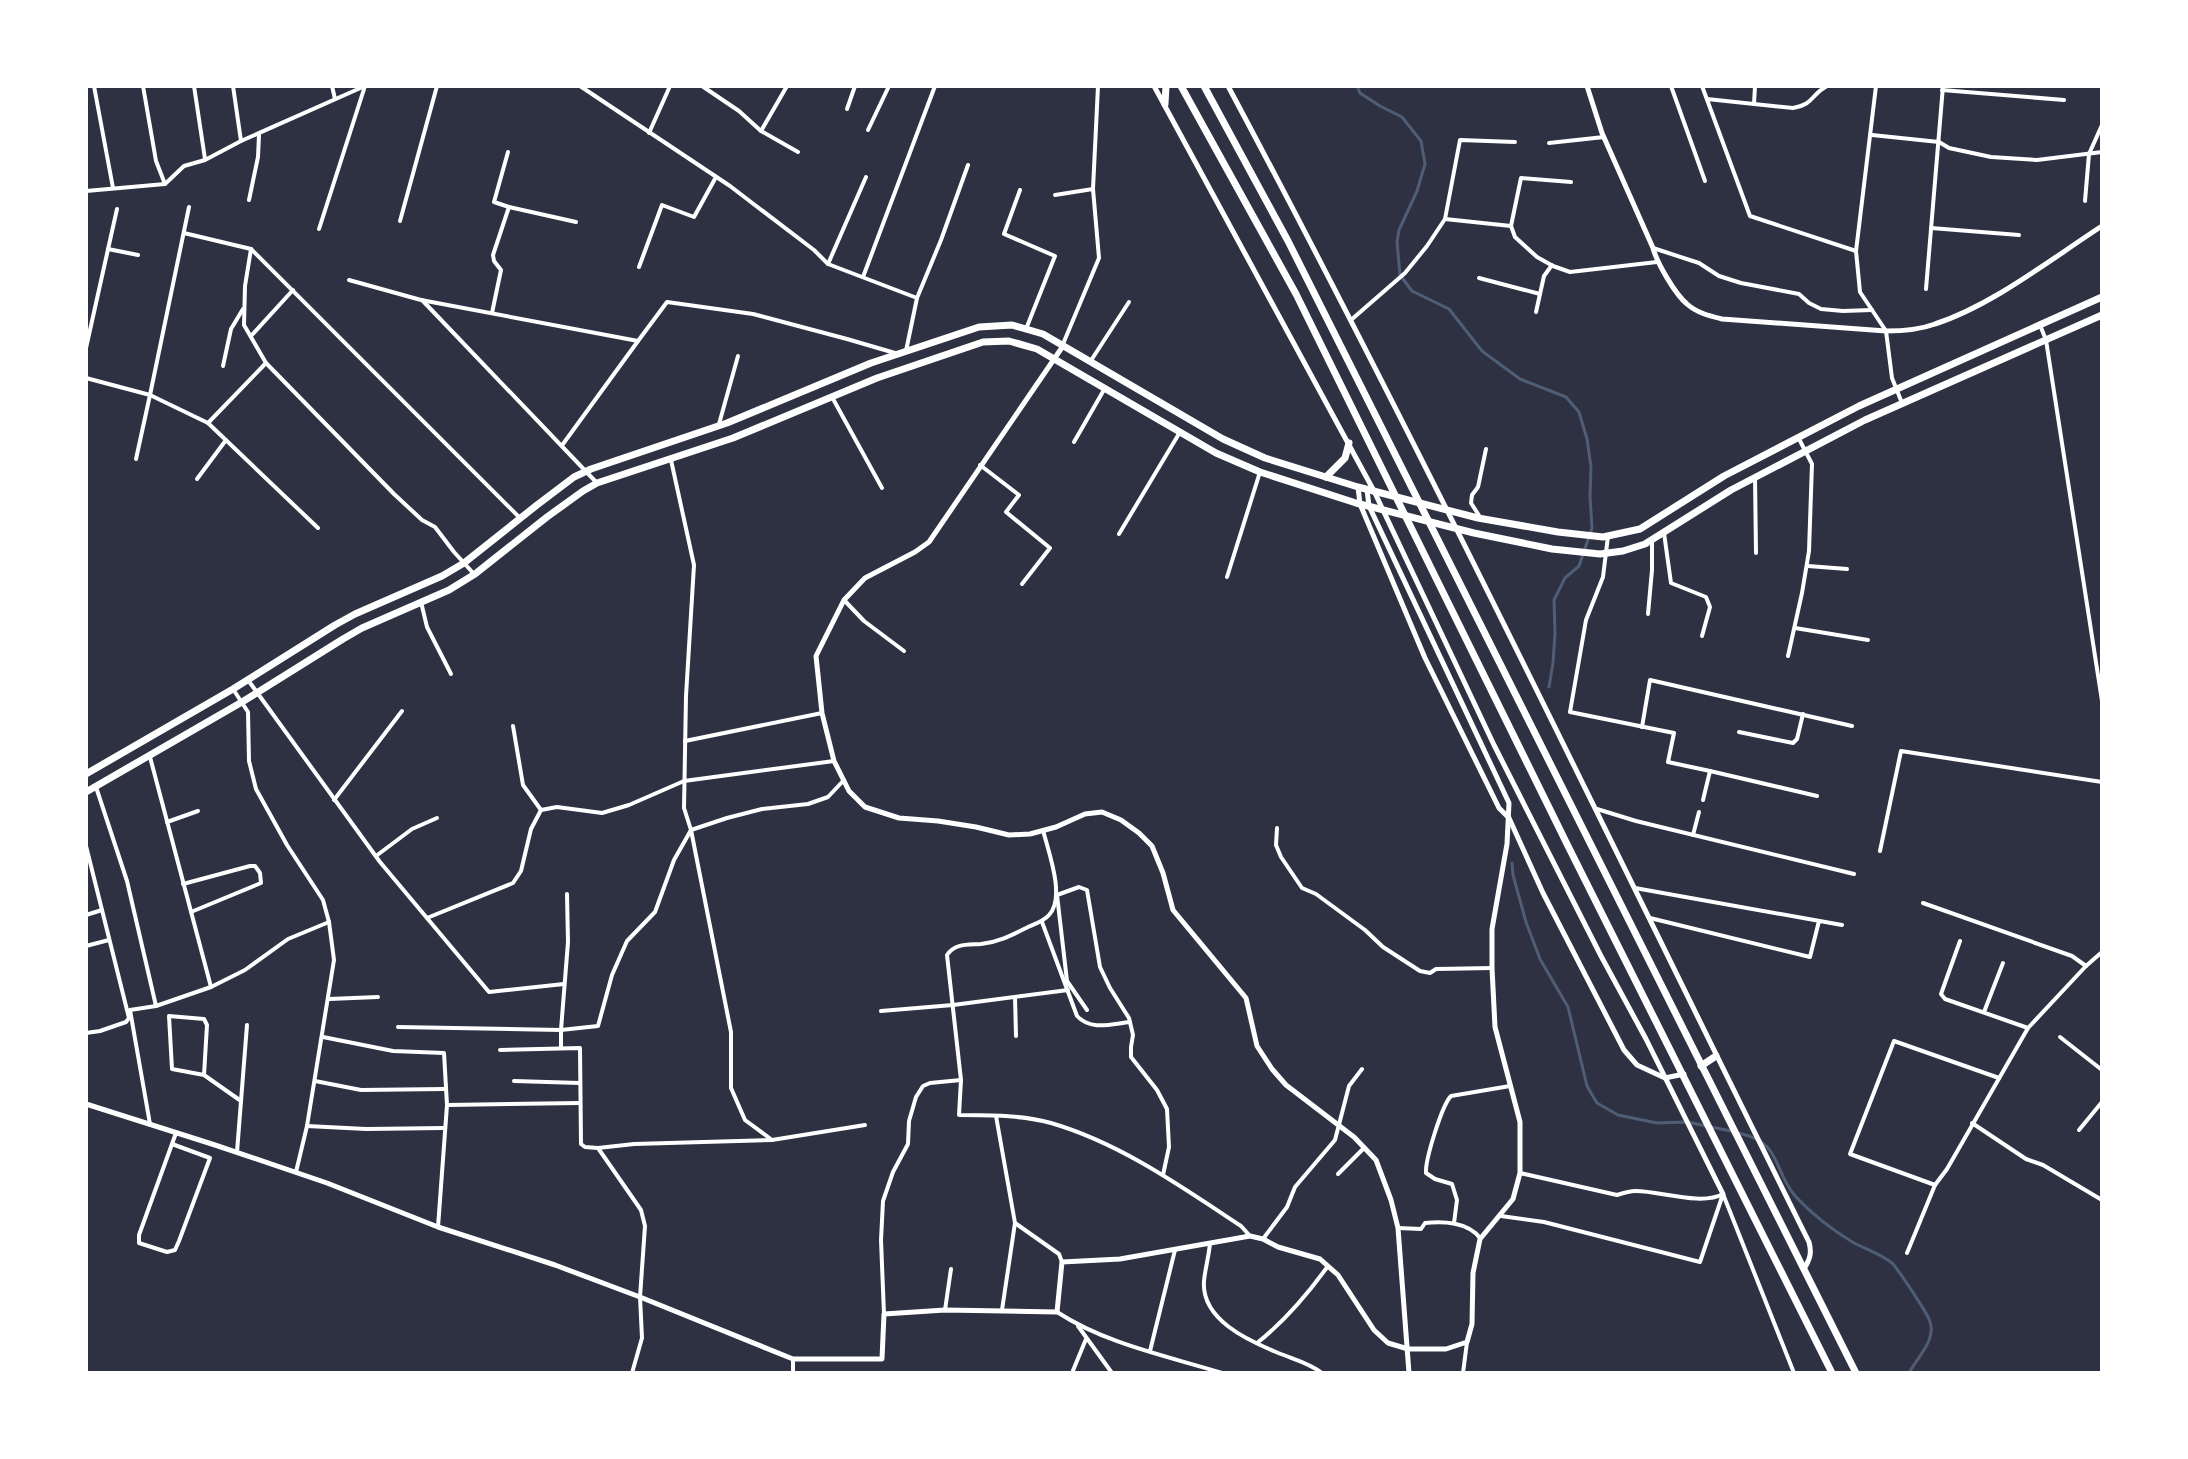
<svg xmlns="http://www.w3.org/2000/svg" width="2188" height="1459" viewBox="0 0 2188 1459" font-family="'Source Serif 4',serif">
<rect width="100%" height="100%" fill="#2d3142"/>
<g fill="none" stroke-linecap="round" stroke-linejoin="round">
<!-- stream -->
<g stroke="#4f5d75" stroke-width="3">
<path d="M1357 86 1360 93 1380 106 1402 117 1421 141 1425 164 1417 191 1399 230 1397 242 1400 275 1412 291 1449 309 1482 351 1520 379 1566 397 1579 412 1587 439 1591 467 1590 496 1592 528 1579 566 1565 578 1554 600 1555 633 1553 663 1549 687"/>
<path d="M1512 863 1513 875 1526 922 1540 959 1568 1007 1587 1086 1597 1103 1618 1115 1657 1123 1687 1122 1731 1131"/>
<path d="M1738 1133C1783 1142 1772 1170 1796 1197 1812 1214 1834 1231 1854 1243 1866 1249 1881 1254 1892 1263 1898 1269 1925 1310 1929 1319 1938 1339 1918 1356 1909 1373"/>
</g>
<!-- minor -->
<g stroke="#fff" stroke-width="4">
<path d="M94 86 113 188"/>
<path d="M143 86 156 161 165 184"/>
<path d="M194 86 205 159"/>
<path d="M233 86 241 141"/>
<path d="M332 86 335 99"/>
<path d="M580 86 730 186 814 250 828 264 917 298 906 351"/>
<path d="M702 86 739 111 761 131 798 152"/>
<path d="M1671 86 1705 181"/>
<path d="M1702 86 1750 216 1856 251"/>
<path d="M1876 86 1856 251 1860 292 1886 331 1892 378 1902 403"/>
<path d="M1942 90 2064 100"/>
<path d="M1707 99 1793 108C1815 104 1810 95 1827 86"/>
<path d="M1754 104 1755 86"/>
<path d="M847 109 855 86"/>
<path d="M868 130 889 86"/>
<path d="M761 131 787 86"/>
<path d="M649 133 670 86"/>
<path d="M1872 135 1939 142 1949 148 1991 157 2037 160 2102 152"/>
<path d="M1549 143 1604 137"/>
<path d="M1571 182 1521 178 1511 226 1515 237 1537 257 1553 266 1570 272 1657 262"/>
<path d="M1020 190 1004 234 1055 256 1026 329"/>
<path d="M86 191 165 184 184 166 205 160 241 141 365 86"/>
<path d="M1055 195 1093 189"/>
<path d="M249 200 258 157 259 135"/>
<path d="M2085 201 2089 154 2102 125"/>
<path d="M189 207 150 395 208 423"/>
<path d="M509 207 576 222"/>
<path d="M400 221 437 86"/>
<path d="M1511 226 1445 219 1460 140 1515 142"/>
<path d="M1931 228 2019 235"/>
<path d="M319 229 365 86"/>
<path d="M184 233 251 249 520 518"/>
<path d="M1653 248 1699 263 1719 276 1741 283 1799 294 1809 303 1821 309 1843 311 1872 310"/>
<path d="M108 249 138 255"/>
<path d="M251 249 245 286 244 325 266 363 394 494 422 520 435 527 454 552 474 574"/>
<path d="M828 264 866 177"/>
<path d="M639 267 662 205 694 217 716 177"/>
<path d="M863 277 935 86"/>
<path d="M1479 278 1540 294"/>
<path d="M349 280 421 300 638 341 563 444"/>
<path d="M1926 289 1943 86"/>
<path d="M917 298 941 240 968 165"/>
<path d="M422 300 597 483"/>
<path d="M1536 312 1544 276 1552 265"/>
<path d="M492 313 501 270 494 261 493 255 509 207 494 202 508 152"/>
<path d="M1351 320 1405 273 1427 246 1445 219"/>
<path d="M2040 325 2046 340 2102 701"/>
<path d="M251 336 293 290"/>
<path d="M638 341 667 302 753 314 847 339 895 353"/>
<path d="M1063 344 1099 258 1093 189 1098 86"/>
<path d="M86 348 117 209"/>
<path d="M1090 362 1129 302"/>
<path d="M266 363 208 423 318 528"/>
<path d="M223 366 231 329 243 309"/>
<path d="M86 378 150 395 136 459"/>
<path d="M832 397 882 488"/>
<path d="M719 424 738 356"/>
<path d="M1074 442 1105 388"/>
<path d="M671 460 694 565 686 696 684 808 691 830 731 1032V1088L745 1120 772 1140"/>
<path d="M980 465 1019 495 1006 512 1050 548 1022 584"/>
<path d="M1755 477 1756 553"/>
<path d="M197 479 226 440"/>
<path d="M1480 517 1471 503 1472 495 1478 487 1486 449"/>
<path d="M1664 533 1671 583 1706 597 1710 607 1702 636"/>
<path d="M1119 534 1180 432"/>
<path d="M1608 536 1603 577 1586 620 1570 712 1674 733 1668 762 1710 771"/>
<path d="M1808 566 1847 569"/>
<path d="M1227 577 1260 472"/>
<path d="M844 600 864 621 904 651"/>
<path d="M421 602 427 627 451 674"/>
<path d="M1648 614 1652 570V541"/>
<path d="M1795 628 1868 640"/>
<path d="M1788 656 1802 593 1809 551 1812 464 1798 437"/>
<path d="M248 680 380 862 489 992 564 984"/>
<path d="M233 689 248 712 249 761 256 789 287 845 323 900 329 922 334 960 307 1126 296 1172"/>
<path d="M513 726 523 785 541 810"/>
<path d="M1642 727 1650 680 1852 726"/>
<path d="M1739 732 1793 743 1797 739 1803 714"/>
<path d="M685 741 822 713"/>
<path d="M96 787 127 881 156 1006 211 987 150 757"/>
<path d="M334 800 402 711"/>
<path d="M1703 800 1710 771 1817 796"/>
<path d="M1597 809 1636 821 1854 874"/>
<path d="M167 822 198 811"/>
<path d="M1277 828 1276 845 1281 857 1302 888 1316 894 1365 930 1383 947 1420 971 1430 973 1436 969 1492 968"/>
<path d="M1043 830C1048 851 1066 897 1049 915 1044 921 1035 924 1028 927 1012 935 999 942 981 944 968 945 955 943 947 955L961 1080 959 1115C990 1115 1021 1115 1051 1123 1120 1143 1182 1187 1241 1226L1250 1236"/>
<path d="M1693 835 1699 812"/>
<path d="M86 846 129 1018 126 1022 100 1031 86 1033"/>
<path d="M1880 851 1901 751 2102 782"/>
<path d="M376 856 412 829 437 818"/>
<path d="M183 884 250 866H255L260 873 261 883 191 912"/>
<path d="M1635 888 1842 925"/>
<path d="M1923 903 2072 956 2086 966"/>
<path d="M86 915 102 910"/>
<path d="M427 918 513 883 521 871 531 829 541 810 557 807 602 813 629 805 684 781 834 761"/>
<path d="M1650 918 1810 957 1819 921"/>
<path d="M1042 922 1077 1016C1091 1031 1111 1024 1130 1022"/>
<path d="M1960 941 1941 994 1945 999 2028 1028"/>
<path d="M86 946 109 940"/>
<path d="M211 987 245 970 288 939 329 922"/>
<path d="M1015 997 1016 1036"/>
<path d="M329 999 378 997"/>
<path d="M1087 1010 1067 981 1057 895 1079 887 1087 890 1100 967 1110 988 1129 1018 1133 1035 1131 1047V1057L1157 1090 1167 1109 1169 1147 1163 1175"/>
<path d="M881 1011 953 1005 1068 990"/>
<path d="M1984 1012 2003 963"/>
<path d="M398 1027 561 1030 568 942 567 894"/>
<path d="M323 1037 393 1051 444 1053 447 1105 438 1227"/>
<path d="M2060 1037 2102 1070"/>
<path d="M561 1048V1030L598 1026 612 975 627 941 655 912 674 860 691 830 727 818 762 809 808 804 828 797 844 780"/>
<path d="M500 1050 580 1048 581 1144 585 1147 598 1148 641 1210 645 1226 640 1297 642 1338 632 1373"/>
<path d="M204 1075 172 1069 169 1016 204 1019 207 1025 204 1075 241 1101"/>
<path d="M315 1081 361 1090 444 1089"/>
<path d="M514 1081 580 1083"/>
<path d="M447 1105 580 1103"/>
<path d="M996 1116 1015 1223 1059 1254 1062 1262"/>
<path d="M1972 1123 2026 1159 2043 1165 2102 1200"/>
<path d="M150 1124 130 1010 156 1006"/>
<path d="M307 1126 366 1129 444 1128"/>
<path d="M2079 1130 2102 1102"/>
<path d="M172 1144 210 1158 179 1241 175 1250 167 1252 139 1243V1235L172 1144 176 1133"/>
<path d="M598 1148 634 1144 772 1140 865 1125"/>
<path d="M237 1152 247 1025"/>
<path d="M1520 1173 1617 1195C1623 1193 1629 1191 1636 1191 1660 1191 1701 1206 1723 1194"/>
<path d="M1338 1174 1364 1148"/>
<path d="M1935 1185 1850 1154 1894 1041 1999 1078"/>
<path d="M1501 1216 1544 1222 1700 1262 1723 1194 1794 1373"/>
<path d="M1454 1223 1457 1200 1452 1184 1435 1179 1426 1173C1425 1160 1442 1105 1451 1096L1510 1086"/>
<path d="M1398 1228 1421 1229 1425 1223C1443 1221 1468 1222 1480 1238"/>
<path d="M1263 1239 1287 1207 1295 1187 1335 1140 1349 1086 1362 1069"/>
<path d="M1210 1243C1209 1256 1205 1269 1204 1281 1201 1319 1247 1340 1276 1352 1292 1359 1308 1362 1322 1373"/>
<path d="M1907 1253 1935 1185 1947 1169 2028 1028 2086 966 2102 952"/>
<path d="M945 1310 951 1269"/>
<path d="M1002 1310 1015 1223"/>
<path d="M1057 1312C1106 1344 1167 1356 1222 1373"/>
<path d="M884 1314 881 1240 883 1201 893 1172 908 1144 909 1121 916 1097 923 1086 930 1083 961 1080"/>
<path d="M1078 1326 1112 1373"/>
<path d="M1257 1343C1285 1321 1307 1295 1328 1266"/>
<path d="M1150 1351 1175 1250"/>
<path d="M793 1373V1359"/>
<path d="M1072 1373 1086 1339"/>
<path d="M1463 1373 1467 1342"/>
</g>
<!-- tertiary -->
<g stroke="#fff" stroke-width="5">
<path d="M1154 86 1374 491 1494 745 1601 956 1646 1039 1723 1194"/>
<path d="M1228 86C1431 466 1617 856 1809 1242 1812 1253 1810 1259 1804 1269"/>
<path d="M1587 86 1602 133 1653 248C1657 263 1675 294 1687 304 1697 313 1710 316 1722 319L1886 331C1902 331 1919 330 1935 324 1993 305 2051 259 2102 226"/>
<path d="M1063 346 929 542 915 552 865 578 844 600 816 656 822 713 834 761 849 791 865 807 899 818 938 821 976 827 1009 835 1030 834 1056 827 1085 814 1102 812 1121 820 1139 833 1152 846 1163 873 1173 910 1246 998 1257 1046 1272 1069 1286 1085 1354 1137 1376 1160 1391 1200 1398 1228 1409 1373"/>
<path d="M1358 487 1360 504 1425 658 1499 808 1509 818 1543 893 1624 1050 1637 1065 1665 1078 1684 1074"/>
<path d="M86 1104 215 1145 327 1183 438 1227 555 1265 640 1297 793 1359H882L884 1314 945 1310 1057 1312 1062 1262 1120 1259 1250 1236 1263 1239 1278 1247 1320 1259 1338 1275 1374 1330 1388 1343 1408 1349H1446L1467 1342 1472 1324 1473 1273 1480 1239 1513 1199 1520 1173V1122L1495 1027 1492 968V929L1507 844 1509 803 1369 506 1367 490"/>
</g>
<!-- primary -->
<g stroke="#fff" stroke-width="7">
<path d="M1326 477 1345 458 1349 443"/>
<path d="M86 774 233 689 335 625 355 614 442 576 464 563 537 505 574 477 591 469 727 423 871 363 979 327 1012 325 1043 334 1223 439 1265 458 1358 487 1478 518 1558 532 1603 537 1640 529 1724 476 1859 406 2102 297"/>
<path d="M86 792 242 702 343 639 362 628 449 590 475 574 547 517 583 491 597 483 733 438 877 378 983 342 1009 341 1037 349 1216 453 1260 472 1356 503 1474 533 1552 549 1600 554 1623 551 1645 544 1731 490 1865 420 2102 315"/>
</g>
<!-- trunk -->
<g stroke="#fff" stroke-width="7">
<path d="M1181 86 1296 294 1568 846 1832 1373"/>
<path d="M1204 86 1288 241 1856 1373"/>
<path d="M1165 104 1166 86"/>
<path d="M1701 1066 1716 1056"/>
</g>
</g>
<!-- border -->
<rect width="2188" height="1459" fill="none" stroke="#ffffff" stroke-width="176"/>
</svg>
